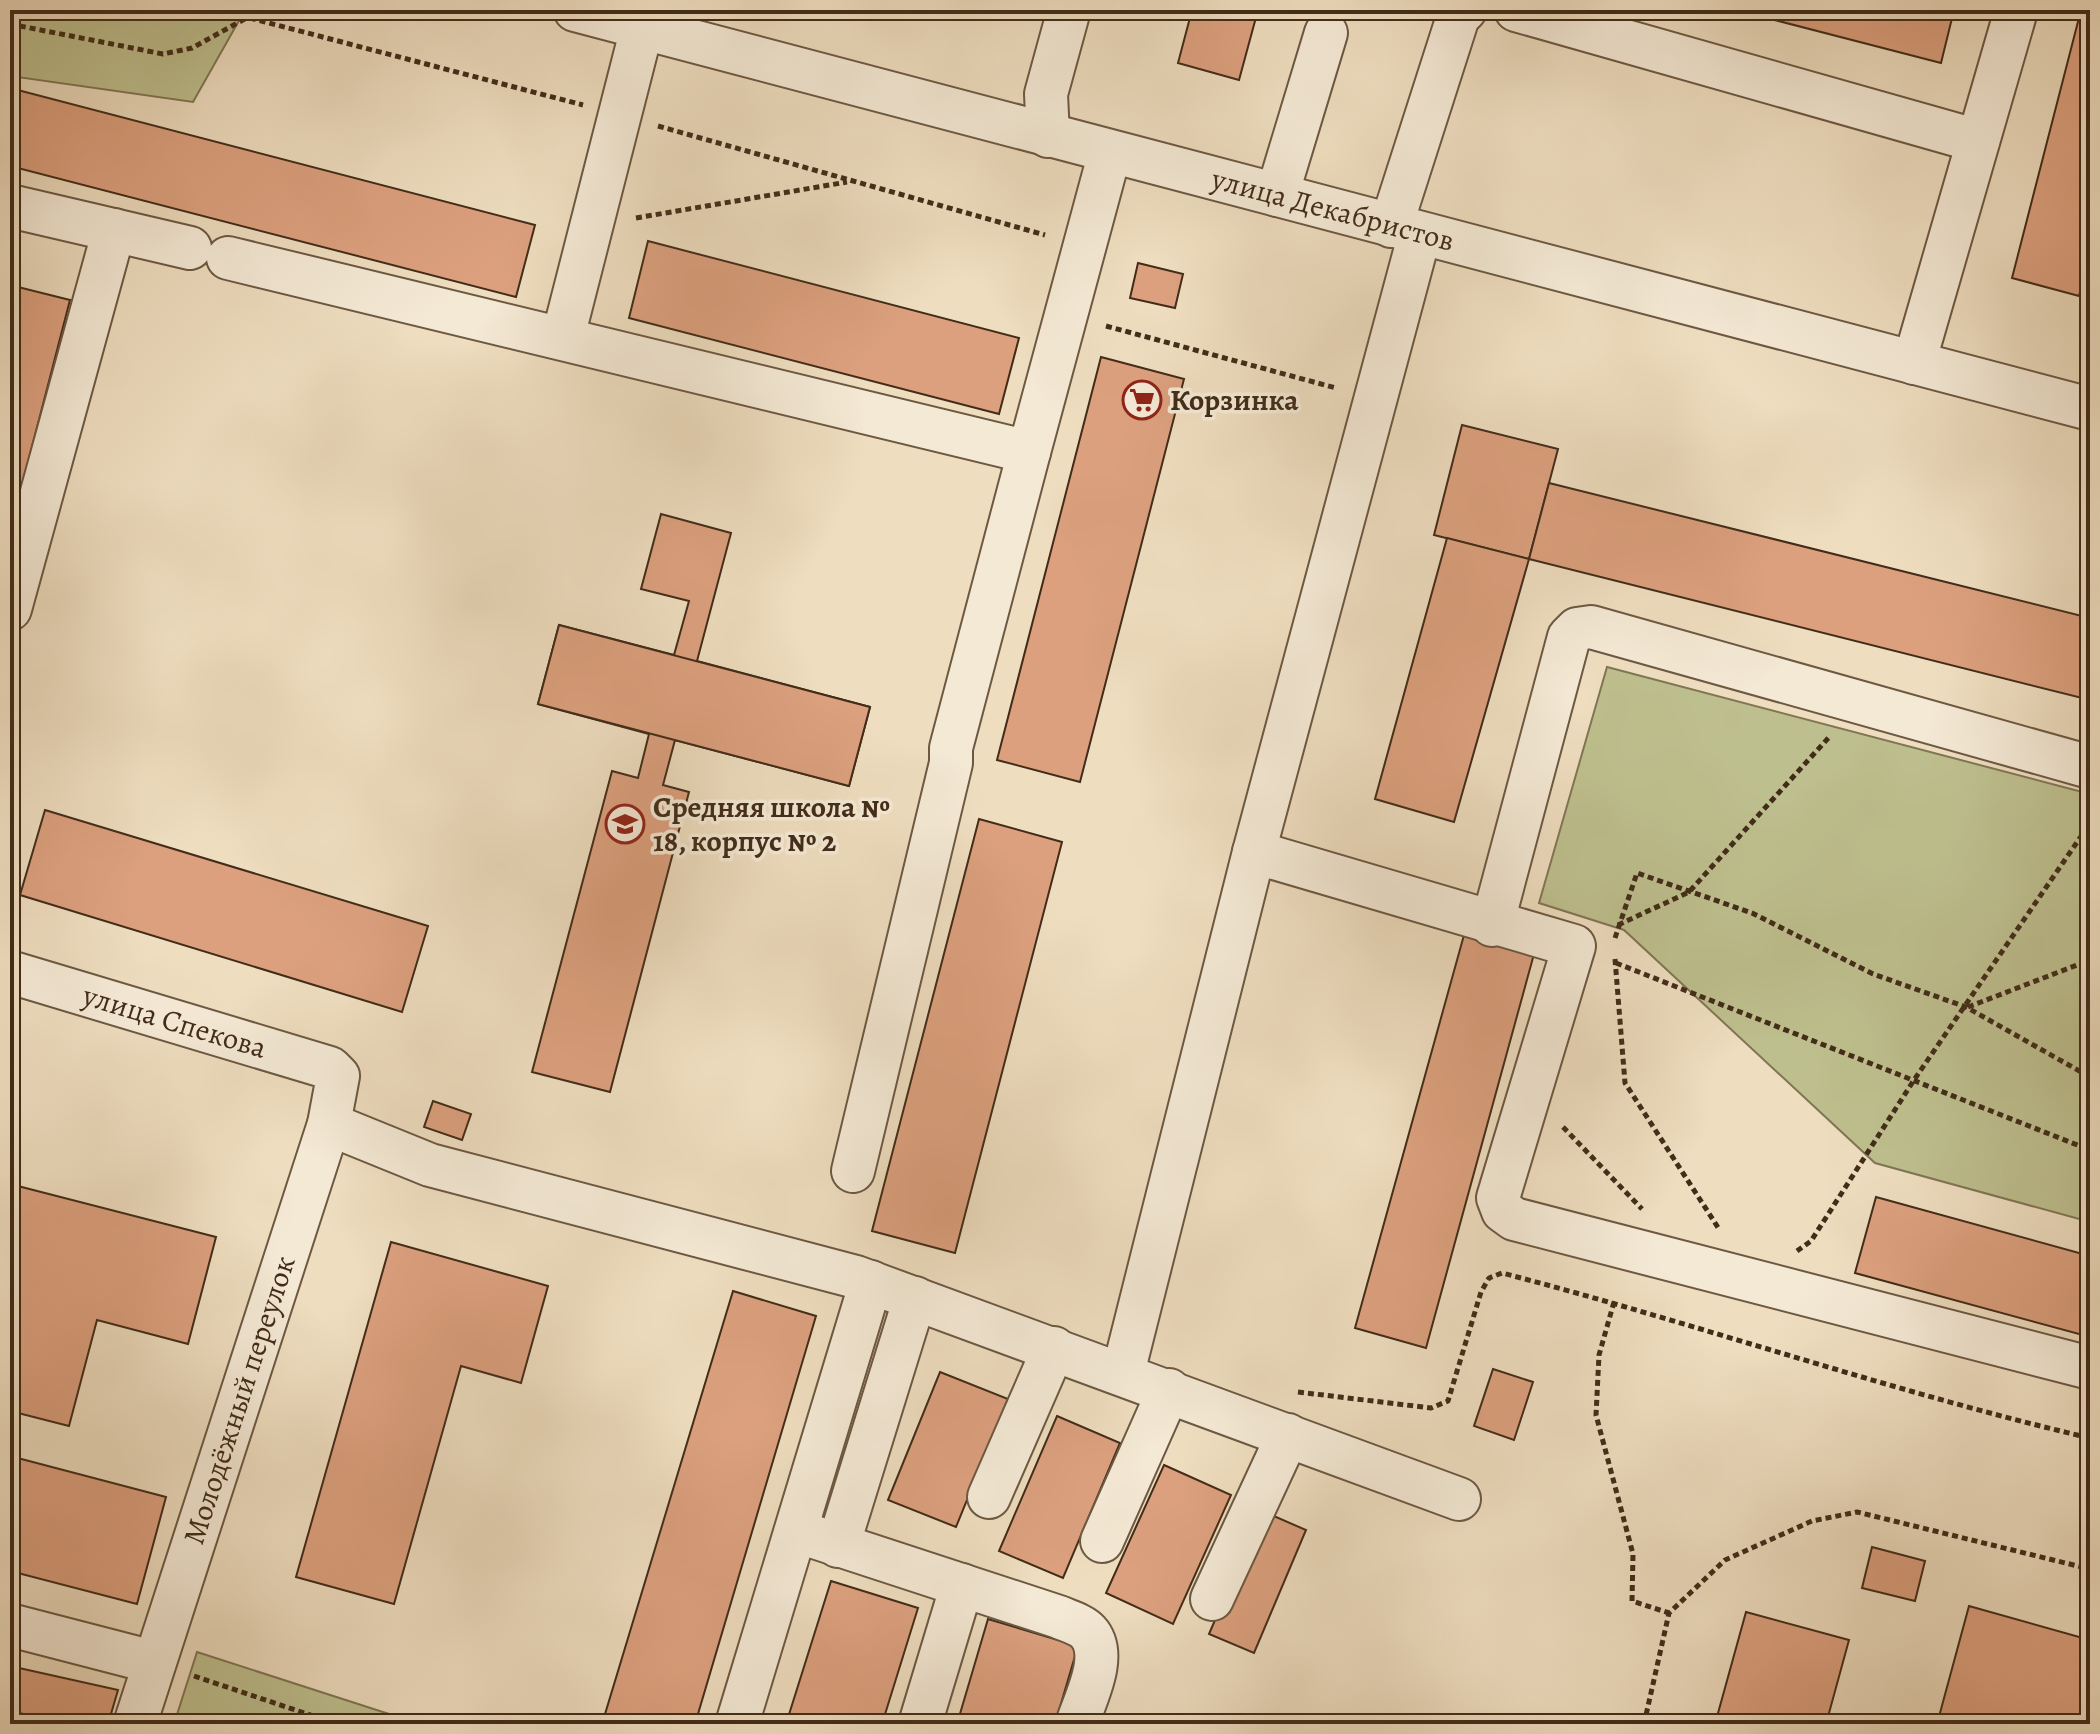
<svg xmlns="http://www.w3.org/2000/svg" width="2100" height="1734" viewBox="0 0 2100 1734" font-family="Alegreya,serif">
<rect width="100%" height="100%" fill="#eeddbf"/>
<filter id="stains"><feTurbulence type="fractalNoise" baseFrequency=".0025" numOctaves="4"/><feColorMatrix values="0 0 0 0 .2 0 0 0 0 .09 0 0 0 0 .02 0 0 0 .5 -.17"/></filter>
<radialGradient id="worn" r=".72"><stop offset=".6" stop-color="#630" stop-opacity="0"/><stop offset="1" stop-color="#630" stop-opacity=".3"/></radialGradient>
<!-- green -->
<g fill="#bebf8e" stroke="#807654" stroke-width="2">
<path d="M10 10H245L193 102 10 76Z"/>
<path d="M1607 667 2090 794V1222L1875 1163 1624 930 1539 903Z"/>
<path d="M197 1652 420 1724H174Z"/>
</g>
<!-- building -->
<g fill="#dca07e" stroke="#422c19" stroke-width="2">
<path d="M1192 10H1258L1239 80 1178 63Z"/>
<path d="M1736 10H1954L1941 63Z"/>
<path d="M2081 10H2090V254L2079 296 2012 278Z"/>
<path d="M10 88 535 225 516 297 10 166Z"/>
<path d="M648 241 1019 338 999 414 629 318Z"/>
<path d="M1138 263 1183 274 1175 308 1130 298Z"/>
<path d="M10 285 70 300 10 532Z"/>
<path d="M1101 357 1184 379 1080 782 997 760Z"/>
<path d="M1462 425 1558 449 1529 559 1434 535Z"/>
<path d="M1549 483 2090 618V700L1529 559Z"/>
<path d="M661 514 731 533 697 661 870 707 849 786 675 740 663 785 689 792 610 1092 532 1072 612 771 638 778 649 734 538 704 559 625 674 655 689 601 641 589Z"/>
<path d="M1447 538 1529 559 1454 822 1375 799Z"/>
<path d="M559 625 870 707 849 786 538 704Z"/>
<path d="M45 810 428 926 402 1012 20 895Z"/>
<path d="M979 819 1062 842 955 1253 872 1231Z"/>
<path d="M1464 935 1534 954 1426 1348 1355 1328Z"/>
<path d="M433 1101 471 1114 462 1140 424 1127Z"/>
<path d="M10 1184 216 1237 188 1344 97 1320 69 1426 10 1411V1300L16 1278 10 1276Z"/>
<path d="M1876 1197 2090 1256V1337L1855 1273Z"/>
<path d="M391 1242 548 1286 521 1383 461 1366 394 1604 296 1577Z"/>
<path d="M733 1291 816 1316 695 1724H602Z"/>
<path d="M1493 1369 1533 1382 1514 1440 1474 1426Z"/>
<path d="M940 1372 1008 1399 956 1527 888 1500Z"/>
<path d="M1057 1416 1120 1443 1063 1578 999 1551Z"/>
<path d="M10 1456 166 1497 137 1604 10 1571Z"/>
<path d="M1164 1465 1231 1495 1173 1624 1106 1593Z"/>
<path d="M1262 1511 1306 1530 1254 1653 1209 1634Z"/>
<path d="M1872 1547 1925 1561 1915 1601 1862 1588Z"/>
<path d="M831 1581 918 1608 882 1724H786Z"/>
<path d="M1969 1606 2090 1640V1724H1937Z"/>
<path d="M1746 1612 1849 1640 1826 1724H1715Z"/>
<path d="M988 1619 1078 1646 1055 1724H957Z"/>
<path d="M10 1666 118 1690 108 1724H69L10 1711Z"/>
</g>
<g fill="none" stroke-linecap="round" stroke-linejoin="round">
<!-- minor casing -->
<g stroke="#6d5842" stroke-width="46">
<g id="minor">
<path id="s1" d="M575 10 2090 409"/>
<path d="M1516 10 1978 141"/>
<path d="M1048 136 1046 94 1069 10"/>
<path d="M1277 195 1326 33"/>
<path d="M10 206 190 248"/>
<path d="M1391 226 1458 17 1465 10"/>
<path d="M228 258 1029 452 1110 152"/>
<path d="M563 337 642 28"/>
<path d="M1914 363 2015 14"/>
<path d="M10 609 114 230"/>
<path d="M1254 852 1574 946 1498 1198 1503 1211 1514 1219 2090 1368"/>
<path d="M1492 925 1569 637 1577 629 1591 627 2090 767"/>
<path id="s2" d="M10 972 330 1068 338 1076 329 1124 135 1724"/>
<path d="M329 1124 430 1165 856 1277 1459 1499"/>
<path d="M853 1171 951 763V748L1029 452"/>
<path d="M1123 1373 1254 852 1420 233"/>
<path d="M989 1497 1054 1348"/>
<path d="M796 1531 1059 1617C1068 1621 1082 1625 1088 1632 1109 1655 1085 1699 1077 1724"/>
<path d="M1102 1541 1169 1390"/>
<path d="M838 1546 915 1298"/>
<path d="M1212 1599 1288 1435"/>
<path d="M10 1625 153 1662"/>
<path d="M737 1724 871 1282"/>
<path d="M920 1724 962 1585"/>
</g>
</g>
<!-- path -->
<g stroke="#422c19" stroke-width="5" stroke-dasharray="6 4" stroke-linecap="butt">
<path d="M250 18 583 105"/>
<path d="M10 24 163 54 192 48 261 10"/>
<path d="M658 126 1045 235"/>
<path d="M636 218 847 182"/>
<path d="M1106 326 1336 388"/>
<path d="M1618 925 1689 892 1831 735"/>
<path d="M1615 938 1637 873 1752 913 1873 974 1966 1007 2090 1077"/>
<path d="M1615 959 1625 1083 1719 1229"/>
<path d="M1616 963 2090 1150"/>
<path d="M1968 1007 2090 960"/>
<path d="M1563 1127 1642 1209"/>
<path d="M1797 1251 1811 1241 1914 1080 2082 835 2090 830"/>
<path d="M1614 1302 1599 1355 1596 1415 1633 1554 1632 1601 1669 1613"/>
<path d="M1298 1392 1431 1408 1448 1401 1481 1292 1489 1278 1502 1273C1699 1324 1892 1392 2090 1438"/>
<path d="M194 1676 337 1724"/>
<path d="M1644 1724 1669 1613 1725 1560 1812 1521 1857 1512 2090 1569"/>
</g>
<!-- minor -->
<use href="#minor" stroke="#f4e9d5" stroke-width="42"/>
</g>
<!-- icons -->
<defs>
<g id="supermarket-ring" transform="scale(2)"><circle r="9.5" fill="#f4e9d5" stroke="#8f2418" stroke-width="1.5"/><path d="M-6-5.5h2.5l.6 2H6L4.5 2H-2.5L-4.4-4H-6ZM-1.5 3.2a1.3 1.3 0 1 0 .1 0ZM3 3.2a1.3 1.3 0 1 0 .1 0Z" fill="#8f2418"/></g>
<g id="school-ring" transform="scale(2)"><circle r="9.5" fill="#f4e9d5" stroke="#8f2418" stroke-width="1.5"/><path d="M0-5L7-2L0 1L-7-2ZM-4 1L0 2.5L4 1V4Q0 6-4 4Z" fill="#8f2418"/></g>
</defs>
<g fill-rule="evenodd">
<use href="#supermarket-ring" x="1142" y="400"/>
<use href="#school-ring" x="625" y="824"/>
</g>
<g text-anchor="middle" stroke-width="7" stroke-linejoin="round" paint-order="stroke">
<!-- street labels -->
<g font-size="30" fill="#422c19" stroke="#f4e9d5">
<text dy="10" stroke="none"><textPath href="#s1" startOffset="784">улица Декабристов</textPath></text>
<text dy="10" stroke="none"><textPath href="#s2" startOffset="172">улица Спекова</textPath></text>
<text transform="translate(239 1400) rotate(-72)" y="10">Молодёжный переулок</text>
</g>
<!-- poi labels -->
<g font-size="30" font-weight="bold" fill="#422c19" stroke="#f4e9d5" text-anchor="start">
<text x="1170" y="410">Корзинка</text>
<text x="653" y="817">Средняя школа №<tspan x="653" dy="34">18, корпус № 2</tspan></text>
</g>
</g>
<!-- margin -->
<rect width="2100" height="1734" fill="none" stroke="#eeddbf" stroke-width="40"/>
<rect x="12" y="12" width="2076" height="1710" fill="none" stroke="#422c19" stroke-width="4"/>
<rect x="20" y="20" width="2060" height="1694" fill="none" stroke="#422c19" stroke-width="2"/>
<rect width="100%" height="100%" filter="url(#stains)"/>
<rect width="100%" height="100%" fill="url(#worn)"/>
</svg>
